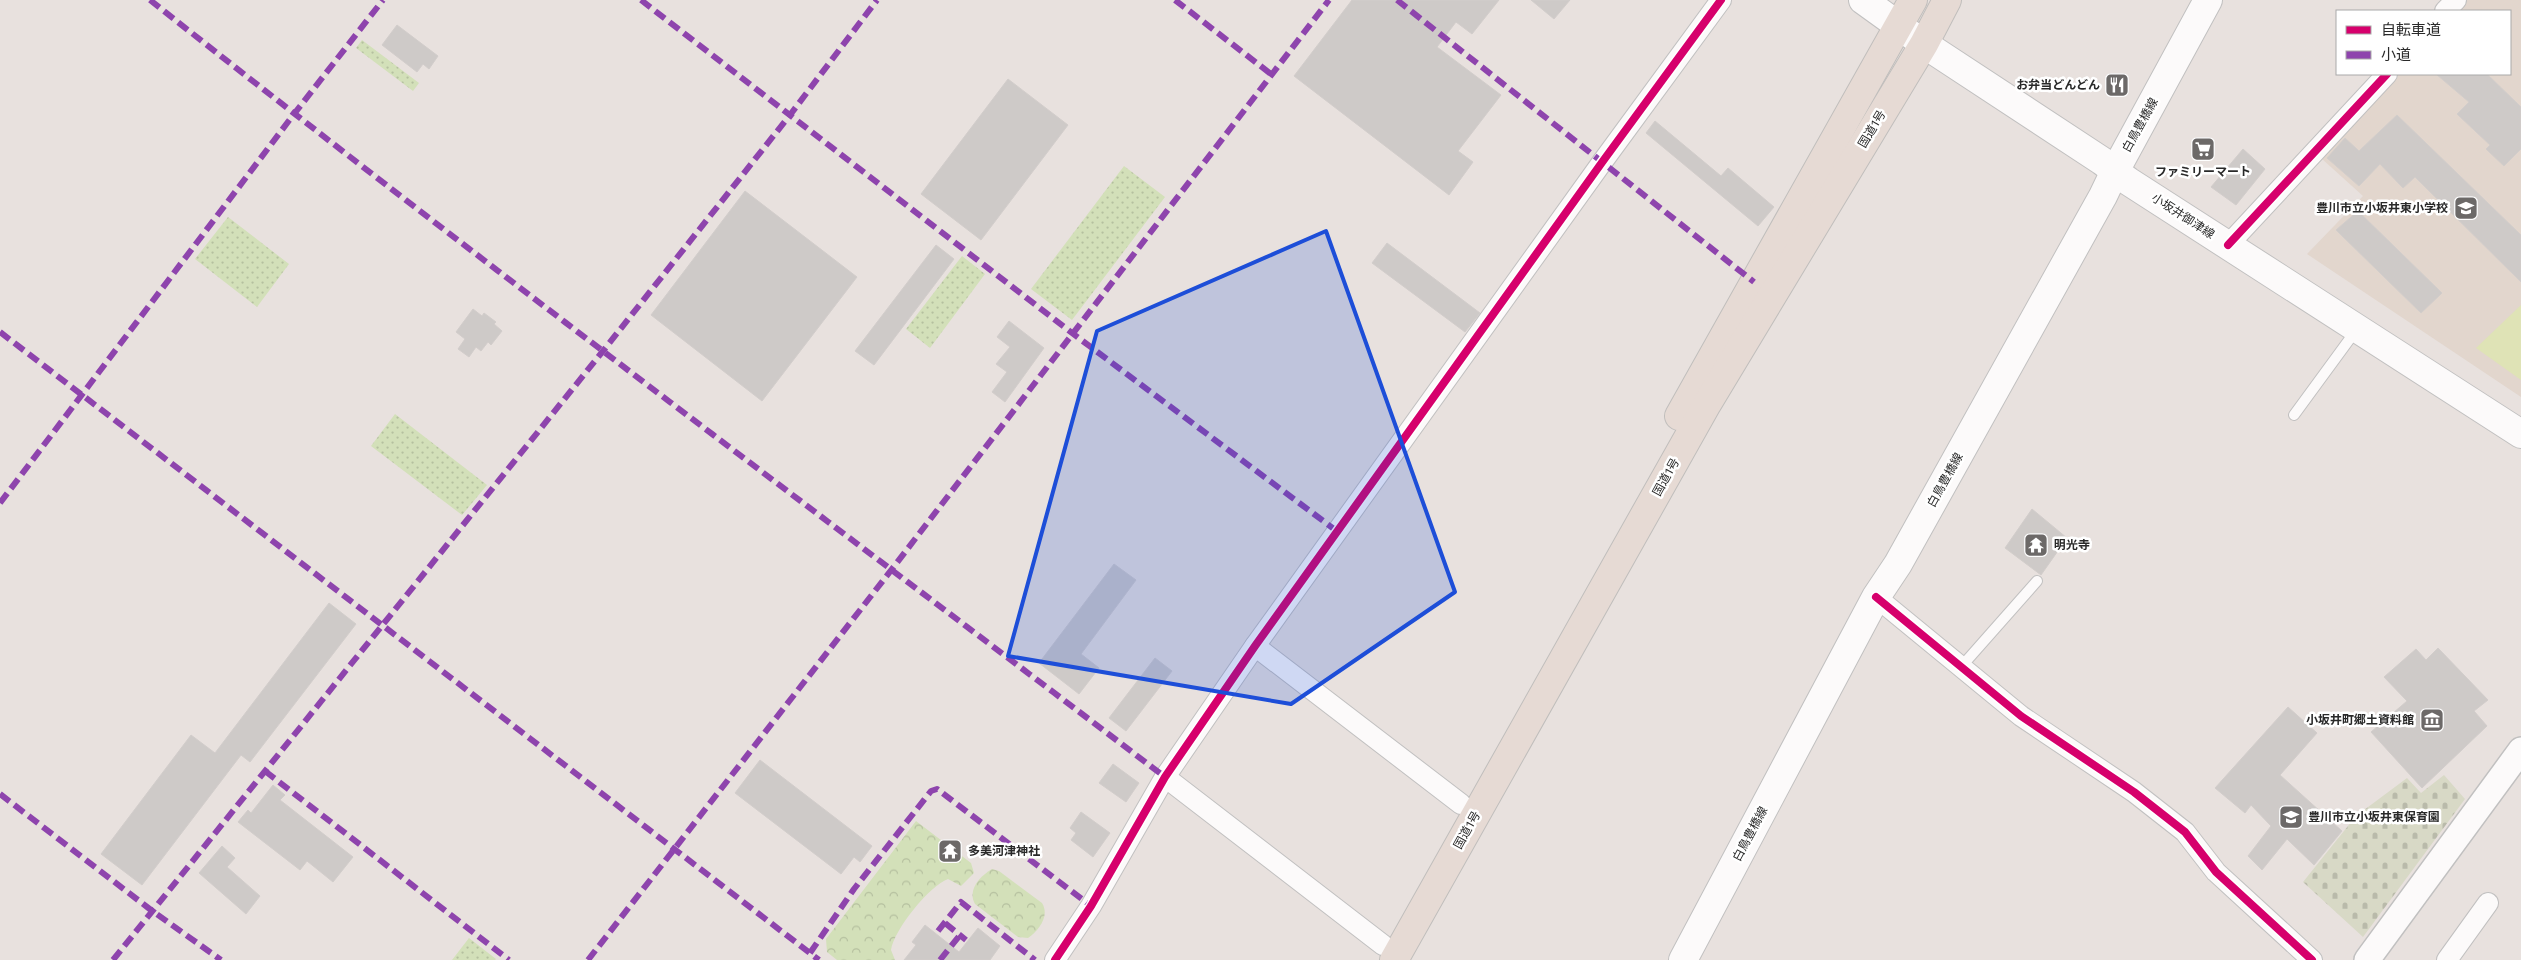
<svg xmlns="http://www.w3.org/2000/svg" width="2521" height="960" viewBox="0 0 2521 960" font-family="Commissioner,'Noto Sans JP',sans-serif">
<defs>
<pattern id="grass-dots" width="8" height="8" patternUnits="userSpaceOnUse" patternTransform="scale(1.25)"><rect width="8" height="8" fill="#d3e0b9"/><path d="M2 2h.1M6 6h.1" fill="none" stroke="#b5c09f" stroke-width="1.8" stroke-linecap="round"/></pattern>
<pattern id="forest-crowns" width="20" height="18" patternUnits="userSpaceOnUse" patternTransform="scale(1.25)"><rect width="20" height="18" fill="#d3e0b9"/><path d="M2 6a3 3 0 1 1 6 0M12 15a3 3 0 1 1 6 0" fill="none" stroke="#b5c09f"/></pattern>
<pattern id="cemetery-stones" width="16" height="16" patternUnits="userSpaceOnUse" patternTransform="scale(1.25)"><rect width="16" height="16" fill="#d8d9c6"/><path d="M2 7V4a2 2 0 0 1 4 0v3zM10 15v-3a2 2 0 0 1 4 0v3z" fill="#b9baaa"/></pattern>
</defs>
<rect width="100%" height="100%" fill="#e8e1de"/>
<!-- education -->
<path fill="#e2d6cd" d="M2466 0H2521V397L2307 254 2363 196 2321 158 2398 74H2510V11H2456Z"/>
<!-- grass -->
<g fill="url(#grass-dots)">
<path d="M362 40 419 83 413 91 356 48Z"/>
<path d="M1124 166 1165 197 1072 320 1031 289Z"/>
<path d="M228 217 289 264 257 307 195 259Z"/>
<path d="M962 256 985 274 930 348 906 329Z"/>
<path d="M395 414 487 485 462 515 371 446Z"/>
<path d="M469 938 496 959 495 960H452Z"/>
</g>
<!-- forest -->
<g fill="url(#forest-crowns)">
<path d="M916 821 971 863 974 873 961 886 948 879C929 886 894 930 891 950L895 960H837L827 952 826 939Z"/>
<path d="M992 869 999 871 1042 903C1050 916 1039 930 1028 938L1018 937 975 904C967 890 980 876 992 869Z"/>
</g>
<!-- cemetery -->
<path fill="url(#cemetery-stones)" d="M2444 775 2465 799 2363 937 2303 882 2356 816 2407 778 2421 793Z"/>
<!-- pitch -->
<path fill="#dfe3b6" d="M2521 305V380L2476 348Z"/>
<!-- building -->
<g fill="#cecac8" stroke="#d2cdcb">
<path d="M1352 0H1499L1472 34 1456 22 1437 47 1501 95 1458 151 1473 162 1449 195 1294 76Z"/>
<path d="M1531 0H1570L1554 19Z"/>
<path d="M397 25 438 56 429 69 423 64 417 72 382 45Z"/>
<path d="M2436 74H2487L2521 107V149L2504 166 2486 149 2490 145 2457 114 2469 102Z"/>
<path d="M1008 79 1068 125 981 240 921 194Z"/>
<path d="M2397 115 2521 235V282L2415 177 2403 188 2380 164 2359 186 2327 158 2345 138 2359 151Z"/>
<path d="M1655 121 1721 176 1728 168 1774 207 1758 226 1646 133Z"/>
<path d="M2243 149 2265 169 2236 205 2211 187Z"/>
<path d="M745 191 857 277 762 401 651 315Z"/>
<path d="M2358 211 2442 293 2421 313 2336 230Z"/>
<path d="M1387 243 1480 313 1465 332 1372 263Z"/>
<path d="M936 245 954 259 874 365 855 351Z"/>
<path d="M473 309 482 316 484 313 496 322 494 324 502 331 491 345 488 342 481 351 476 347 469 357 458 349 465 339 456 332Z"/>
<path d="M1009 321 1044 348 1005 402 992 392 1007 372 996 364 1010 347 997 337Z"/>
<path d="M2032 509 2067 538 2041 575 2005 548Z"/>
<path d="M1114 564 1136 580 1081 654 1099 668 1079 694 1039 663Z"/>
<path d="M329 603 356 624 250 762 241 755 142 885 101 854 191 735 215 753Z"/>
<path d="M2438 648 2488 700 2474 711 2487 726 2422 788 2371 732 2407 701 2384 677 2416 649 2426 660Z"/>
<path d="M1155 658 1172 671 1126 731 1109 718Z"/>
<path d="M2288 707 2317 733 2280 775 2342 831 2314 865 2287 839 2262 870 2248 856 2271 826 2251 805 2245 813 2215 788Z"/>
<path d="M760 760 872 846 860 862 854 857 841 874 735 793Z"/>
<path d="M1113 764 1139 783 1126 802 1099 783Z"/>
<path d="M273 785 285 795 280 800 353 857 333 882 307 861 300 870 238 822 248 810 251 813Z"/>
<path d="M1081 812 1110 833 1093 857 1071 840 1076 833 1070 828Z"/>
<path d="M222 846 235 858 227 867 260 896 246 914 199 873Z"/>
<path d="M925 925 959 952 978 928 1000 946 990 960H904L916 945 912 942Z"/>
</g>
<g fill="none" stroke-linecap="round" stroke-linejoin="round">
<!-- service casing -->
<g stroke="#c1c0c0" stroke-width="12">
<g id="service">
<path d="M2294 415 2357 329"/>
<path d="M1961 667 2037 581"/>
</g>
</g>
<!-- minor casing -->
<g stroke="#c1c0c0" stroke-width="22">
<g id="minor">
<path d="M2445 11 2456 0"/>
<path d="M2228 245 2387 74"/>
<path d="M1876 597 2021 716 2134 792 2185 832 2216 872 2312 960"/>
<path d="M1255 646 1461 804"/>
<path d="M1165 777 1383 945"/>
<path d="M1055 960 1091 906 1165 777 1255 646 1603 161 1721 0"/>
<path d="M2447 960 2488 903"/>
</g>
</g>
<!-- tertiary casing -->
<g stroke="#c1c0c0" stroke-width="28">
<path id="tertiary" d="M2367 960 2521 750"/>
</g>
<!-- secondary casing -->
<g stroke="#c1c0c0" stroke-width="30">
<g id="secondary">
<path d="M1863 0 1924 44 2102 161 2128 181 2521 434"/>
<path d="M1683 960 1876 597 1898 564 2103 196 2115 171 2208 0"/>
</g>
</g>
<!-- trunk casing -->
<g stroke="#c0bebc" stroke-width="30">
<g id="trunk">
<path d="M1679 416 1913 0"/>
<path d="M1394 960 1707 404 1924 44 1947 0"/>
</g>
</g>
<!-- service -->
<use href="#service" stroke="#fcfafa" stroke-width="10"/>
<!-- minor -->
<use href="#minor" stroke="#fcfafa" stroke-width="20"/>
<!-- tertiary -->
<use href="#tertiary" stroke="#fcfafa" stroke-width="25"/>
<!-- secondary -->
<use href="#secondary" stroke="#fcfafa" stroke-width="28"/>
<!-- trunk -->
<use href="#trunk" stroke="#e6dad4" stroke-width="28"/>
<!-- quiet -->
<g stroke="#8e44ad" stroke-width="6" stroke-dasharray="12 6" stroke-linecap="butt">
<path d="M150 0C484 265 826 519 1165 777"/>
<path d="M641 0 1072 333 1338 532"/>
<path d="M1175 0 1271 74"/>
<path d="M1397 0 1754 282"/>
<path d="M0 332 819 960"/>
<path d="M0 503 294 114 383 0"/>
<path d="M265 771 509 960"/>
<path d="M0 794 151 910 221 960"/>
<path d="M945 923 966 940"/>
<path d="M938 931 961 902 1035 960"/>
<path d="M810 953 854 889 931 791 937 789 1091 906"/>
<path d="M113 960 603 351 790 115 877 0"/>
<path d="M588 960 892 569 1329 0"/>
<path d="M940 960 960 935"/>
</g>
<!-- cycleway casing -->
<g stroke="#fff" stroke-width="11">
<g id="cycleway">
<path d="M2228 245 2387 74"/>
<path d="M1876 597 2021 716 2134 792 2185 832 2216 872 2312 960"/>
<path d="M1055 960 1091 906 1165 777 1255 646 1603 161 1721 0"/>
</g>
</g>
<!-- cycleway -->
<use href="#cycleway" stroke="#d6006c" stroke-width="8"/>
</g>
<!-- marked area -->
<path fill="#1d4ed8" fill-opacity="0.2" stroke="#1d4ed8" stroke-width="4" stroke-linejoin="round" d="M1326 231 1455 592 1291 704 1008 656 1097 331Z"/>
<!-- icons -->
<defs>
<g id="restaurant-square" transform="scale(1.25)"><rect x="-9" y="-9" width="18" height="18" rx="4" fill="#6c6968" stroke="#fff"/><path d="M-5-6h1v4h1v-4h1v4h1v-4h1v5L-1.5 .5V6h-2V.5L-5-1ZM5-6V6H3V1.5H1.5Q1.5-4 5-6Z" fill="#fff"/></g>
<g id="supermarket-square" transform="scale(1.25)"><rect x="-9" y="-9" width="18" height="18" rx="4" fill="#6c6968" stroke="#fff"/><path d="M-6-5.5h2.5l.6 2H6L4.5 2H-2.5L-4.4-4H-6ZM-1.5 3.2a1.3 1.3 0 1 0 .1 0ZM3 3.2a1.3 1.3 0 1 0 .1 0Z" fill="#fff"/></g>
<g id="school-square" transform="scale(1.25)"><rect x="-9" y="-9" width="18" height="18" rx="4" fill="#6c6968" stroke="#fff"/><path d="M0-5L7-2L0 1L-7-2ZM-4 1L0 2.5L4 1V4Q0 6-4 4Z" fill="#fff"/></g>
<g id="temple-square" transform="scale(1.25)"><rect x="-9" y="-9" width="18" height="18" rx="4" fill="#6c6968" stroke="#fff"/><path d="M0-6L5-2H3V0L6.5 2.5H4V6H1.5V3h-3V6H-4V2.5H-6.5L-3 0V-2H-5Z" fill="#fff"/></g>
<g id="museum-square" transform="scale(1.25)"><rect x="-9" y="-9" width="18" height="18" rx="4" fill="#6c6968" stroke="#fff"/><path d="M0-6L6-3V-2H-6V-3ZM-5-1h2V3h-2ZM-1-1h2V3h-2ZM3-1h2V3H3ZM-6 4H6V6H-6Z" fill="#fff"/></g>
</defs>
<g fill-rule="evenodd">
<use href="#restaurant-square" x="2117" y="85"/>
<use href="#supermarket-square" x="2203" y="149"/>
<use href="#school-square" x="2466" y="208"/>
<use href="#temple-square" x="2036" y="545"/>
<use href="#museum-square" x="2432" y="720"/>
<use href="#school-square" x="2291" y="817"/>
<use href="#temple-square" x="950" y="851"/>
</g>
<g text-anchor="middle" stroke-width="5" stroke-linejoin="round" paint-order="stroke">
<!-- poi labels -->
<g font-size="12" font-weight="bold" fill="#292929" stroke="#fff" text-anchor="end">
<text x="2100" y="89">お弁当どんどん</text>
<text x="2203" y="176" text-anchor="middle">ファミリーマート</text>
<text x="2448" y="212">豊川市立小坂井東小学校</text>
<text x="2054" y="549" text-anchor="start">明光寺</text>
<text x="2414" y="724">小坂井町郷土資料館</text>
<text x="2308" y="821" text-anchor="start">豊川市立小坂井東保育園</text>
<text x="968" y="855" text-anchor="start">多美河津神社</text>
</g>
<!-- street labels -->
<g font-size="12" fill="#292929" stroke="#fff">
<text transform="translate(2140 125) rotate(-61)" y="4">白鳥豊橋線</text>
<text transform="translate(1872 129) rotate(-59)" y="4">国道1号</text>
<text transform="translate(2183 216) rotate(33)" y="4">小坂井御津線</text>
<text transform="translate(1666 477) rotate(-61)" y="4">国道1号</text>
<text transform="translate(1945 480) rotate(-61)" y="4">白鳥豊橋線</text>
<text transform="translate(1467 830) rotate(-61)" y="4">国道1号</text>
<text transform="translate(1750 834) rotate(-62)" y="4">白鳥豊橋線</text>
</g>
</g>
<!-- legend -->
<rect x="2336" y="10" width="175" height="65" fill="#ffffff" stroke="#a9a9a9"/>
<rect x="2346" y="26" width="25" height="8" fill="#d6006c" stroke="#a9a9a9"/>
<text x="2381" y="35" font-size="15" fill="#292929">自転車道</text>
<rect x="2346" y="51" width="25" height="8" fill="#8e44ad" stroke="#a9a9a9"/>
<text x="2381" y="60" font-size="15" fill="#292929">小道</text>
</svg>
